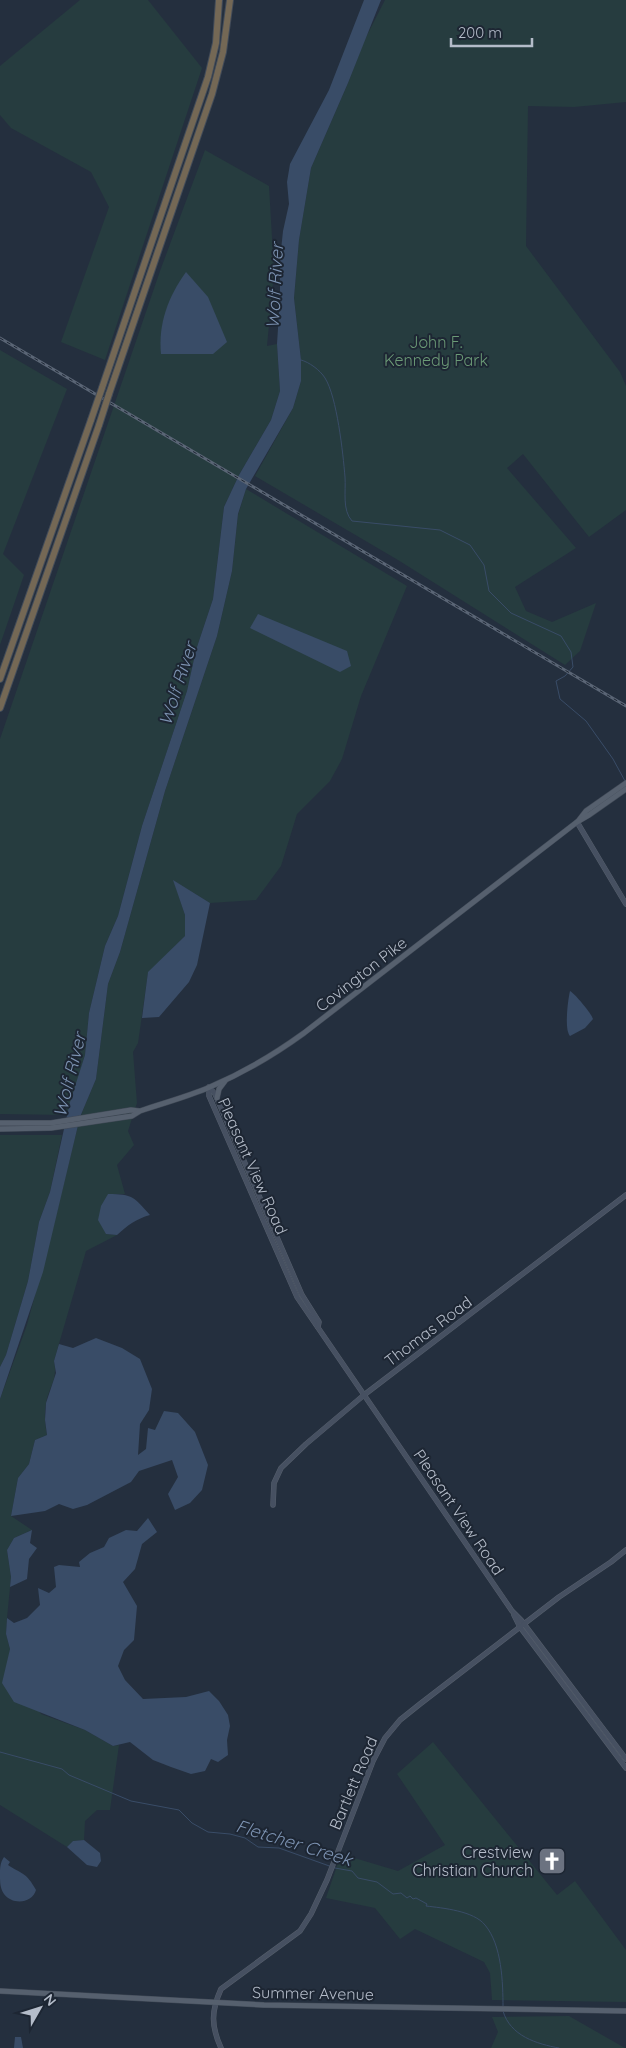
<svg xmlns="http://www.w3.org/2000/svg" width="626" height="2048" viewBox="0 0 626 2048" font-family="Quicksand,sans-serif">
<rect width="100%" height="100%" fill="#242f3e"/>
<!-- green -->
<g fill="#263c3f">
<path d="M80 0H148L202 68 105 360 61 342 109 207 91 172 11 128 0 115V66Z"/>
<path d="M385 0H626V102L574 107 528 106 526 246 620 372 626 386V510L589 537 523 454 507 468 576 548 515 587 526 611 552 622 596 603 580 651 565 665 398 560 255 476 293 408 301 381V360L294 298 299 240 311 168 348 83 365 39Z"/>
<path d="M205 150 269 186 274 272 267 346 277 344 280 391 271 420 239 475 224 507 213 599 196 650 187 691 142 826 118 916 105 946 89 1013 85 1055 67 1115 0 1114V739L160 271Z"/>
<path d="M0 350 67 389 3 554 24 575 0 645Z"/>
<path d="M246 489 407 586 361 696 342 759 330 781 297 814 281 866 256 900 210 903 174 881 185 915V936L148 973 138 1043 133 1052 137 1103 128 1131 134 1145 117 1165 125 1194H108L106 1234 117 1235 86 1251 54 1361C58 1380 49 1386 46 1403 44 1414 45 1424 47 1435L35 1440 29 1464 18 1478 11 1516 32 1530 14 1538 7 1550 11 1577 7 1618 6 1634 10 1649 8 1662 41 1714 85 1730 113 1746 119 1745 110 1810H97L85 1821 84 1840 73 1841 67 1847 0 1805V1399L27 1325 53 1228 80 1117 96 1079 108 984 120 952 165 791 217 636 232 571 238 515Z"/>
<path d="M0 1135H62L50 1192 39 1222 28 1281 6 1355 0 1367Z"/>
<path d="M433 1742 557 1895 575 1881 626 1950V2002L492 2000 490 1973 484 1962 415 1929 400 1939 375 1908 326 1898 341 1854 398 1871 445 1845 397 1774Z"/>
<path d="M569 2016 625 2048H491L498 2032 492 2017Z"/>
</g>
<!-- water -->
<g fill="#394c67">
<path d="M364 0H381L348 83 311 168 299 240 294 298 301 360V381L293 408 246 489 238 514 232 571 217 636 165 791 120 952 108 984 96 1079 80 1117 43 1272 0 1399V1367L6 1355 28 1281 39 1222 50 1192 70 1102 85 1055 89 1013 105 946 118 916 142 826 187 691 196 650 213 599 224 507 239 475 271 420 280 391 277 344 280 297V260L283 231 289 204 287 182 290 164 329 90Z"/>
<path d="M186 272 208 297 227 342 213 354H161C158 324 168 297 186 272Z"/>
<path d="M258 614 347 651 351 666 340 672 250 628Z"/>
<path d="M173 880 210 903 197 965 189 982 159 1017 142 1018 148 972 185 936V915Z"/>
<path d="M570 991C576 995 591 1013 593 1019L585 1028 570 1036C564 1030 568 999 570 991Z"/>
<path d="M108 1194C133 1194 134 1197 150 1215 136 1219 128 1225 117 1235L106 1234 98 1220 101 1206Z"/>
<path d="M96 1338 122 1348 140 1359 152 1389 149 1410 140 1424 138 1455 146 1449 148 1428 155 1430 164 1411 178 1413 195 1432 208 1465 202 1490 190 1503 175 1510 168 1494 178 1477 172 1460 139 1471 131 1482 87 1505 73 1509 59 1504 45 1511 11 1516 18 1478 29 1464 35 1440 47 1435 45 1420 46 1403 56 1373 54 1361 59 1344 73 1348Z"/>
<path d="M148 1518 157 1532 142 1544 135 1569 123 1582 137 1606 134 1640 124 1650 118 1666 125 1680 143 1699 186 1697 209 1691 219 1701 228 1715 230 1726 227 1740 228 1755 218 1762 211 1759 205 1771 191 1774 171 1767 153 1760 130 1742 113 1746 85 1730 14 1702 2 1683 10 1649 6 1634 7 1618 14 1623 27 1618 40 1605 38 1588 49 1593 56 1587 54 1567 59 1565 80 1567 79 1562 90 1553 104 1547 109 1538 126 1530 137 1531Z"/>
<path d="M32 1530 30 1543 37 1548 29 1559 27 1579 10 1587 11 1577 7 1550 14 1538Z"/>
<path d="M84 1840 100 1853 101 1861 97 1867 87 1865 67 1847 73 1841Z"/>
<path d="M4 1857 10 1862 8 1865C23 1875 26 1872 36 1890 32 1904 12 1905 4 1894 0 1888 0 1882 0 1875 0 1868 0 1863 4 1857Z"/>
<path d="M15 2037H21L23 2048H14Z"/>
</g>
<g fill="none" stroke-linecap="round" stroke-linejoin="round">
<!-- stream -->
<g stroke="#394c67" stroke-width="1">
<path d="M301 360C309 362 320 370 325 378 337 397 343 453 345 477 346 491 342 510 352 521L440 530 470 545 484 565 489 591 511 613 561 636 571 652 573 667 565 676 556 681 560 699 586 721 613 759 625 781"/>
<path d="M0 1752 62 1769 69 1775 131 1801 179 1810 192 1823 208 1832 230 1834 245 1838 258 1847 279 1848 335 1868 352 1871 358 1878 377 1882 393 1894 401 1893 407 1898 410 1896 413 1899 416 1898 427 1904 426 1906C443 1908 474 1911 485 1925 502 1945 503 1983 503 2007"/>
<path d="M503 2011C510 2036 537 2044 559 2048"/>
</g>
<!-- secondary casing -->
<g stroke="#565f6c" stroke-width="5.5">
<g id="secondary">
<path d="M577 822 626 904"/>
<path d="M209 1087V1096L297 1297 512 1611 521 1620 626 1759"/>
<path d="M209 1087 215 1094 302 1295 319 1322 318 1327"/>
<path d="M273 1505 274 1483 281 1468 306 1444 364 1395 626 1195"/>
<path d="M514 1615 520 1627 626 1768"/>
<path d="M221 2048C211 2026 211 2011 221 1989L300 1931 311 1914 327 1880 373 1761 385 1738 400 1720 420 1704 559 1597 611 1562 626 1550"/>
</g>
</g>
<!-- primary casing -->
<g stroke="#414a57" stroke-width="6">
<g id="primary">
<path d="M579 820 586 811 626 783"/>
<path d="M217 1098 219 1089 225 1081"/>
<path d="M0 1123H51L131 1110 139 1111"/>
<path d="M0 1129 51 1128 132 1116 140 1111C163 1103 187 1097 210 1087 243 1073 275 1054 304 1033L577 822 589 815 626 789"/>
<path d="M0 1991 264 2005 626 2011"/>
</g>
</g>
<!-- highway casing -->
<g stroke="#434c59" stroke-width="8">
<g id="highway">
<path d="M102 388 208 77 216 43 219 0"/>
<path d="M109 394 212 94 223 52 230 0"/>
<path d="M0 679 91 420"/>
<path d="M0 708 99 425"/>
</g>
</g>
<!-- secondary -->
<use href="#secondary" stroke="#465061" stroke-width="4.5"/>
<!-- primary -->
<use href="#primary" stroke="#56606e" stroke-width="5"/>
<!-- highway -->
<use href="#highway" stroke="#746855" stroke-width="6"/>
<!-- rail casing -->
<g stroke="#5a6575" stroke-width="3">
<path id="rail" d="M0 338 626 706"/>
</g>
<!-- rail -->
<use href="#rail" stroke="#1d2633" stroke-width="1" stroke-dasharray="4" stroke-linecap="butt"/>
<!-- highway-bridge casing -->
<g stroke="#434c59" stroke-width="8" stroke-linecap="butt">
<g id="highway-bridge">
<path d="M91 420 102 388"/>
<path d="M99 425 109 394"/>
</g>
</g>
<!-- highway-bridge -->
<use href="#highway-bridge" stroke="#746855" stroke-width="6"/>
</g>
<!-- icons -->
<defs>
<g id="church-square" transform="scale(1.4375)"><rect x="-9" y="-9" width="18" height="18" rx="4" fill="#6b7280" stroke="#1d2633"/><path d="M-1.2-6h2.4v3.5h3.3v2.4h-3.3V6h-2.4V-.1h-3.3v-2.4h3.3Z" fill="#fff"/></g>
</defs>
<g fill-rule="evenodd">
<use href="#church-square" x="552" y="1861"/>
</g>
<g text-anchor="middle" stroke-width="4" stroke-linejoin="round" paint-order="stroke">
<!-- park labels -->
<g font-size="16" fill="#6b9a76" stroke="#1d2633">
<text x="436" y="348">John F.<tspan x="436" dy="18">Kennedy Park</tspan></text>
</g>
<!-- street labels -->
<g font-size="16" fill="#b4bcc9" stroke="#1d2633">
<text transform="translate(361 974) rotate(-38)" y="6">Covington Pike</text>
<text transform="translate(253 1166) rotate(66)" y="6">Pleasant View Road</text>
<text transform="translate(428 1331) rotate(-37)" y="6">Thomas Road</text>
<text transform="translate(459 1512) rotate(56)" y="6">Pleasant View Road</text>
<text transform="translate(353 1783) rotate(-67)" y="6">Bartlett Road</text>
<text transform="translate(313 1993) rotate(1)" y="6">Summer Avenue</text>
</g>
<!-- poi labels -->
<g font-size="16" fill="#b4bcc9" stroke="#1d2633" text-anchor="end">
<text x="533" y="1858">Crestview<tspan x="533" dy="18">Christian Church</tspan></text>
</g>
<!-- water labels -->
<g font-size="18" font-style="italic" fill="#7c92b1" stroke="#1d2633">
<text transform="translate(275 286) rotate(-87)" y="6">Wolf River</text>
<text transform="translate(178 684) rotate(-72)" y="6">Wolf River</text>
<text transform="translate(70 1075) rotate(-76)" y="6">Wolf River</text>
<text transform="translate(294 1843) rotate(17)" y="6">Fletcher Creek</text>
</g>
</g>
<!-- north arrow -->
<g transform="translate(40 2008) rotate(51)" stroke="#1d2633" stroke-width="4" paint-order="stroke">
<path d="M0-4L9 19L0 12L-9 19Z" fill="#b4bcc9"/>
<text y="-8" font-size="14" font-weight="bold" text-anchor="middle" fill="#b4bcc9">N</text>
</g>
<!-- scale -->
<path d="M451 38v8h81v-8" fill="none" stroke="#b4bcc9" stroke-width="2.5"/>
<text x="458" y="38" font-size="15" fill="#b4bcc9" stroke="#1d2633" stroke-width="4" paint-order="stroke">200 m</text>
</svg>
